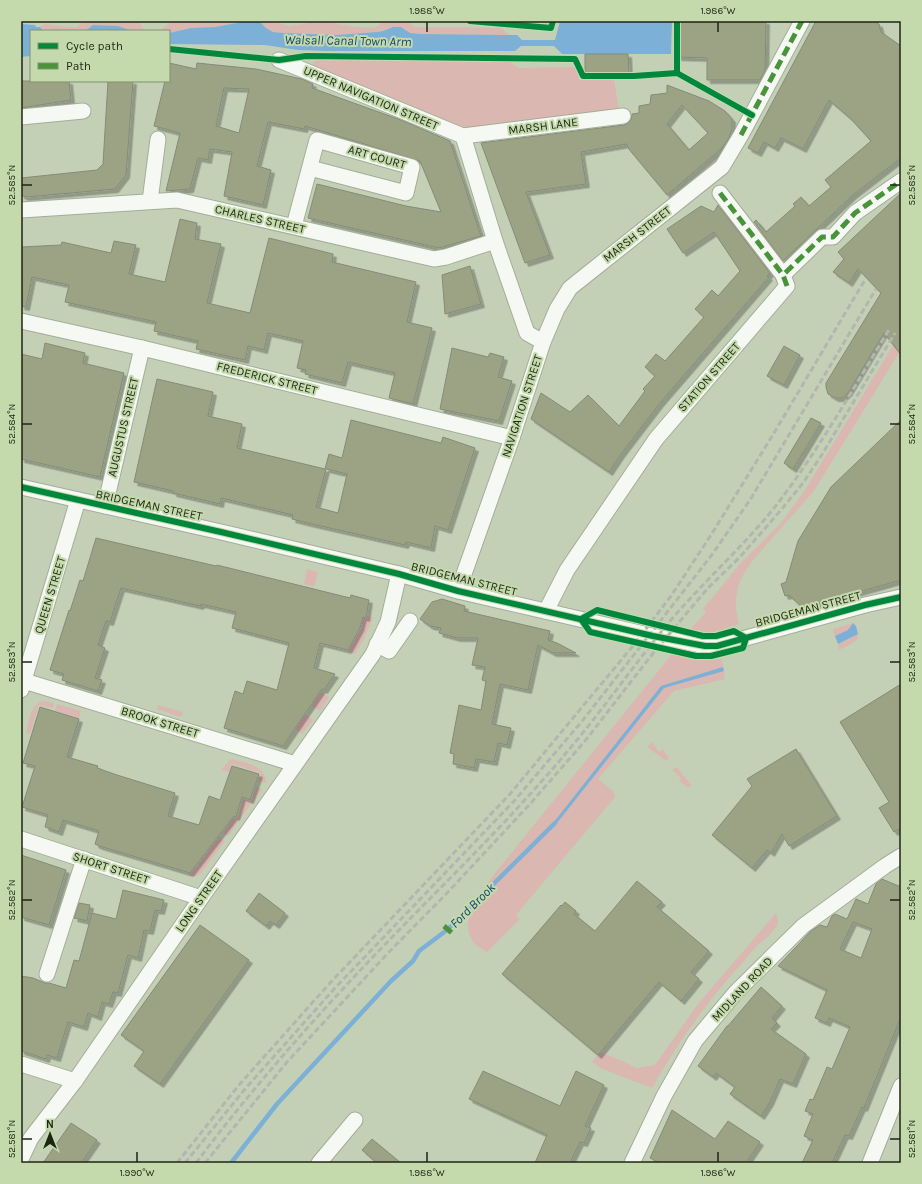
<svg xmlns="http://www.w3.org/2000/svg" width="922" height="1184" viewBox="0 0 922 1184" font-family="Karla,sans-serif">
<defs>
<filter id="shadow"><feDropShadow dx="3.5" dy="3.5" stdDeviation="0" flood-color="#0004"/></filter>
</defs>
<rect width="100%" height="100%" fill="#c3d0b6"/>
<!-- green -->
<g fill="#dbb7b2">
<path d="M84 21H138L145 31H132L118 26 100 25H93L85 31H43L40 27 45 24 67 27H77Z"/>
<path d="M176 21H248L215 27 191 28 169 33V31H162C164 24 170 23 176 21Z"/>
<path d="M259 21H272L289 26 323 21 333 22 338 24 356 27 374 28 382 23 390 21H407L415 27 501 28 509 35 421 34 410 33 401 27H393L377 32 337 35 284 33 273 32 266 28Z"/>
<path d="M315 60 508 61 519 68 577 67 579 80 614 79 619 112 473 131 311 67Z"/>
<path d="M898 337 899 353 814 491 753 560 743 575 738 586 736 598V609L739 624 711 633 690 630 706 612 703 609 739 565 781 523 805 490Z"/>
<path d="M307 569 318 572 314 587 304 584Z"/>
<path d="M368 616 373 617 372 620 364 639 355 654 346 649 349 650 361 629 363 617 367 618Z"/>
<path d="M853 623 848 630 835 636 833 629Z"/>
<path d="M858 634V638L853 643 839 650 838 644Z"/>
<path d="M672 654 709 660 722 659 725 679 674 691 598 779 614 792 615 797 516 915 520 919 487 952C483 949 477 947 474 943 457 922 480 895 491 878Z"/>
<path d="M320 692 329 697 320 711 311 705Z"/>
<path d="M44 701 54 703 53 708 39 705 30 734 26 733C29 722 30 703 44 701Z"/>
<path d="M57 704 81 711 79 719 55 711Z"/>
<path d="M158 705 183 712 181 717 157 709Z"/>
<path d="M305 714 313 720 302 734 295 729Z"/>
<path d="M652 742 659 752 663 749 669 758 666 761 647 747Z"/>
<path d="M231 759C245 763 267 765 266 783L258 781 261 773 232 764 229 772 221 770Z"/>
<path d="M677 767 691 785 688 788 679 781 681 778 672 770Z"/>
<path d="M256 787 262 789 228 836 223 833 230 823 228 822 229 817 238 819 243 799 251 802Z"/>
<path d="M219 837 225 841 201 873 196 876H188L190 873H192Z"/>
<path d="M776 913C784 928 766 937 757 946 753 950 749 955 745 960 709 999 678 1042 652 1088L600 1068 592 1062 600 1052 623 1061 636 1068 655 1065 698 1004Z"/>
</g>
<!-- water -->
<g fill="#7db0d6">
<path d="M248 21H259L266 28 273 32 284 33 337 35 377 32 383 31 393 27H401L410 33 421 34 517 35 522 40H555L560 21H672L671 54H562L554 46H521L515 51H326L298 50 265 45 169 44V33L191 28 215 27Z"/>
<path d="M21 24 35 25 36 27H40L43 31H31V56L21 57Z"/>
<path d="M93 25 118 26 132 31H85Z"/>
<path d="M853 623 856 626 858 634 838 644 835 636 848 630Z"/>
<path d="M723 667 724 671 664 688 553 828 550 827 661 686Z"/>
</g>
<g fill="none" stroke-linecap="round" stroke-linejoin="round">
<!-- stream -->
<path stroke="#7db0d6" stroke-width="4.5" d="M231 1163 277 1104 391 981 413 961 419 951 447 930 555 823"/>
</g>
<!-- building -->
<g fill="#9ca284" stroke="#858b77" fill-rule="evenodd" filter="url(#shadow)">
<path d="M679 21H766L765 71 760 80H707V58L678 57Z"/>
<path d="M816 21H873L879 24 881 32 901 46V158L853 195 783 261 754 222 756 220 766 232 795 206 793 204 801 197 809 206 831 187 825 180 871 141 851 119 829 100 803 149 781 138 775 148 764 142 758 153 748 148Z"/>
<path d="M585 54H628L629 74H585Z"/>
<path d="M169 63 196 69 197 63 256 69 302 79 313 84 312 88 401 120 450 141 481 236 439 248 308 218 317 184 406 206 441 212 420 161 305 126 304 129 268 122 257 166 271 170 263 205 224 196 232 152 210 149 208 160 198 158 190 189 166 191 180 133 154 126 165 81H169ZM224 88 249 89 239 133 216 126Z"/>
<path d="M21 81H69L71 100 21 108Z"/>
<path d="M108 81H133L126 175 115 189 26 197 21 195V178L97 170 103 164Z"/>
<path d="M667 85 709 101 725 111 732 119V129L729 138 722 148 667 195 628 148 627 144 581 152 586 184 526 192 550 255 525 263 481 143 624 125 628 123 631 120 632 114 639 113V106L650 104 651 95 667 93ZM682 105 708 133 689 150 667 124Z"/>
<path d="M901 193V355L884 333 848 393 842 398H835L828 394 826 387V383L881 293 858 269 849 283 833 272 844 259 838 252Z"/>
<path d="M718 205 770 273 767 276 769 277 660 403 621 454 609 472 531 419 541 393 570 412 588 395 619 426 645 391 643 389 655 376 645 367 656 354 665 361 704 317 695 309 712 290 718 296 740 271 714 232 683 253 667 229 701 206 714 212Z"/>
<path d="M180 219 197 223 195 239 221 244 207 303 250 313 269 238 333 254 332 262 416 282 407 322 432 328 413 404 389 398 395 373 348 362 342 383 305 374 306 370 297 368 303 341 268 333 264 350 248 346 245 360 196 349 198 341 154 331 156 322 65 302 69 285 32 277 26 307 21 306V247L61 245 62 242 111 253 114 241 136 245 129 274 165 282Z"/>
<path d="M470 266 481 304 445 314 442 275Z"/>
<path d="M45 343 85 353 83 363 124 373 100 477 21 459V354L42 359Z"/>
<path d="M784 346 800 355 784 385 767 376Z"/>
<path d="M452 348 488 357 490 353 504 357 498 377 512 381 499 421 440 409Z"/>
<path d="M157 379 213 392 208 416 242 424 237 448 325 469 329 454 342 458 351 420 441 443 443 437 475 448 448 530 435 526 431 548 406 542 405 545 312 524 292 519 293 515 221 498 220 504 173 493V491L134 482ZM326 469 347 474 338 513 316 507Z"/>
<path d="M811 418 821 423 793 469 784 463Z"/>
<path d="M901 420V580L803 608 789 595 785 596 781 584 786 582 798 541 831 487Z"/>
<path d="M96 538 216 566 217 565 225 567 350 598 351 595 369 600 366 618 363 617 360 628 348 650 320 643 314 668 335 674 324 690 322 689 283 746 224 728 235 691 243 694 247 681 277 690 289 643 232 628 236 612 201 604 200 606 121 588 110 622 106 621 98 645 105 648 95 678 102 680 98 691 62 680 64 674 50 670 69 610 70 611 80 580 83 581Z"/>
<path d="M442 599 465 606 464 611 550 631 548 640 557 643 576 653H553L538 645 528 690 500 684 492 724 511 728 507 745 498 743 494 762 476 759 474 768 453 764 454 754 450 753 459 705 481 710 486 681 482 680 485 667 472 665 478 638H457L439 633 441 628 430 626 420 619 432 602Z"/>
<path d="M901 684V828L894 832 879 808 889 802 840 722Z"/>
<path d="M40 707 79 719 67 757 98 766 97 768 117 775 175 793 168 816 199 825 209 796 220 800 232 766 259 774 250 800 242 797 236 817 234 816 190 873 99 846 95 844 99 831 63 820 59 832 45 827 48 815 22 807 35 766 23 763Z"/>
<path d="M796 749 837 816 789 846 782 834 771 853 767 850 752 868 712 835 752 786 747 779Z"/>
<path d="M21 855 66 870 49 925 21 917Z"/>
<path d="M882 879 901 887V1017L864 1108 862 1107 849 1136 845 1135 832 1163H802L813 1140 804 1136 813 1114 805 1111 810 1099 813 1100 827 1067 832 1069 850 1027 829 1018 827 1023 815 1018 827 990 778 966 811 931 820 925 827 927 832 916 835 914 847 919 856 899 868 904 876 884ZM853 922 872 929 861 958 840 949Z"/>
<path d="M637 881 662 902 657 907 709 951 691 972 699 979 681 1001 659 982 598 1055 502 974 561 905 562 906 565 902 576 911 574 914 595 931Z"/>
<path d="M123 890 164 900 161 911 155 910 150 931 144 930 138 958 128 955 118 993 113 992 109 1004 102 1002 98 1017 88 1013 84 1027 68 1022 57 1058 47 1055 46 1059 21 1051V976L33 978 45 983H49L66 988 74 960 79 961 92 913 116 919Z"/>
<path d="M259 893 285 913 276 925 270 921 266 926 246 911Z"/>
<path d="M79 903 90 905 87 921 74 918Z"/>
<path d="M200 925 249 960 160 1084 134 1066 144 1051 121 1035Z"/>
<path d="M761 987 782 1006 772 1018 777 1023 771 1029 806 1054 793 1084 780 1079 770 1102 761 1116 730 1094 735 1087 716 1073 713 1077 698 1066 727 1026H728Z"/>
<path d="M483 1071 560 1106 576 1071 604 1085 585 1126 591 1128 584 1143 580 1142 570 1163H535L547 1135 469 1099Z"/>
<path d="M672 1110 715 1139 728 1121 760 1142 746 1163H660L650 1158Z"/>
<path d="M71 1123 97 1140 81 1163H43Z"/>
<path d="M372 1139 401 1163H377L362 1150Z"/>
</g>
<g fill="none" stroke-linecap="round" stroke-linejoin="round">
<!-- minor casing -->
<g stroke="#a3ad98" stroke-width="17">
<g id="minor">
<path d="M279 60 463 136 623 116"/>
<path d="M21 117 83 111"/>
<path d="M720 193 783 275"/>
<path d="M150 201 158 139"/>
<path d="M21 210 177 200 434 259 446 257 495 241"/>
<path d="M294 226 317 140 412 167 406 193 310 168"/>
<path d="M21 321 142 348 512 438"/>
<path d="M543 342 557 309 570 288 722 167 741 135 802 21"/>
<path d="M21 487 221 532 399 574 458 591 653 636 705 646H717L865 605 901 597"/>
<path d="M105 506 142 348"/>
<path d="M458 591 512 438 543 342 527 333 495 241 463 136"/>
<path d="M546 611 567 570 656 439 787 286 783 275 822 237H833L855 213 901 181"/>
<path d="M377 644 389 651 410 621"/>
<path d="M21 680 295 764"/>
<path d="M21 690 78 500"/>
<path d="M21 839 201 898"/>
<path d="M47 974 84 859"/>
<path d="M21 1064 75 1081"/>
<path d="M21 1159 31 1138 75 1081 201 898 373 654 388 622 399 574"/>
<path d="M319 1163 355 1120"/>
<path d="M632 1163 664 1096 695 1041 736 992 803 926 885 866 901 856"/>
<path d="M870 1163 901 1086"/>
</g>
</g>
<!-- minor -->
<use href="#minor" stroke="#f6f8f4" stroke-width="15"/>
<!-- rail -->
<g stroke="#b3b6af" stroke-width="3" stroke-dasharray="6 3" stroke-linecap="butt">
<path d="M177 1163 239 1085 329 984 510 794 632 647 671 596 711 535 774 433 866 278"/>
<path d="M185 1163 245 1089 335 988 515 800 583 720 711 556 750 500 876 289"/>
<path d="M196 1163C241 1103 290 1046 341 991 396 931 456 874 512 814 530 794 549 774 566 753 603 710 635 663 671 620 705 580 746 544 778 503 820 448 854 387 890 328"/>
<path d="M205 1163 287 1062 389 952 449 891 530 804 585 741 654 652 708 588 740 557 781 510 803 483 821 456 895 333"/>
</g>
<!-- quiet -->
<g stroke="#49943a" stroke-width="5" stroke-dasharray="10 5" stroke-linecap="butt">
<path d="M741 135 802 21"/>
<path d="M720 193 783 275"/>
<path d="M787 286 783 275 822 237H833L855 213 901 181"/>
<path d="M444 926 452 933"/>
</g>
<!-- cycleway casing -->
<g stroke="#c4daac" stroke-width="8">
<g id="cycleway">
<path d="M470 21 551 28 553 21"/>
<path d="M169 49 279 60 306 56 575 59 583 76H634L677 73 752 115"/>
<path d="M677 73V21"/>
<path d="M21 487 221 532 399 574 458 591 653 636 705 646H717L865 605 901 597"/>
<path d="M597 610 703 636H716L734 631 746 638 743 648 711 656H696L590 632 581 619Z"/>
</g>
</g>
<!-- cycleway -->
<use href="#cycleway" stroke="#00873e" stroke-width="6"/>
</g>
<!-- ticks -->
<path fill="none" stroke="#1d2614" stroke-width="1.5" d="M427 22V32M718 22V32M22 185H32M890 185H900M22 424H32M890 424H900M22 662H32M890 662H900M22 900H32M890 900H900M22 1139H32M890 1139H900M137 1152V1162M427 1152V1162M718 1152V1162"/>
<g text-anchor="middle" stroke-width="4" stroke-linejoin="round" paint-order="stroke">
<!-- street labels -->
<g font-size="12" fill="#1d2614" stroke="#c4daac">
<text transform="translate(371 98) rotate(23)" y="4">UPPER NAVIGATION STREET</text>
<text transform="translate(543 126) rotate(-7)" y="4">MARSH LANE</text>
<text transform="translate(377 157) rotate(16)" y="4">ART COURT</text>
<text transform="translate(260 219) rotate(13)" y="4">CHARLES STREET</text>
<text transform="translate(637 234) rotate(-38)" y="4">MARSH STREET</text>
<text transform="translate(709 377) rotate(-49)" y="4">STATION STREET</text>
<text transform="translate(267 378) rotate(14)" y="4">FREDERICK STREET</text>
<text transform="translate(522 406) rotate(-72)" y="4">NAVIGATION STREET</text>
<text transform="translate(123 427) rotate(-77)" y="4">AUGUSTUS STREET</text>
<text transform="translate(149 505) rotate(12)" y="4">BRIDGEMAN STREET</text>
<text transform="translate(464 579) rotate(14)" y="4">BRIDGEMAN STREET</text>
<text transform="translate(50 595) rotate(-73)" y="4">QUEEN STREET</text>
<text transform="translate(808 609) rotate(-15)" y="4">BRIDGEMAN STREET</text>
<text transform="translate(160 722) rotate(17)" y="4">BROOK STREET</text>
<text transform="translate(111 868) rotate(18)" y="4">SHORT STREET</text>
<text transform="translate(199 901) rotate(-55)" y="4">LONG STREET</text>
<text transform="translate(742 989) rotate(-47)" y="4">MIDLAND ROAD</text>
</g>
<!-- water labels -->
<g font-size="13" font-style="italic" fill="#13446f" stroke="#c4daac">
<text transform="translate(348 40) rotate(1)" y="5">Walsall Canal Town Arm</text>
<text transform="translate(472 905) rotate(-45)" y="5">Ford Brook</text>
</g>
</g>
<!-- border -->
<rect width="922" height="1184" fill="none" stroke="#c4daac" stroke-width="44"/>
<!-- legend -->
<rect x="30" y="30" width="140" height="52" fill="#c4daac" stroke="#81926f"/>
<rect x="38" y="43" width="20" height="6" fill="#00873e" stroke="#81926f"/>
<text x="66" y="50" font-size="12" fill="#1d2614">Cycle path</text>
<rect x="38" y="63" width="20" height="6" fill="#49943a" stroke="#81926f"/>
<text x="66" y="70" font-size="12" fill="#1d2614">Path</text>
<!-- north arrow -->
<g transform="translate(50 1134)" stroke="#c4daac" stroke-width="3" paint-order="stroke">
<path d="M0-3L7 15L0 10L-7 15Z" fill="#1d2614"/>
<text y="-6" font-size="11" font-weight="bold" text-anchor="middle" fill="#1d2614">N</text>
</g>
<rect x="22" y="22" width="878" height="1140" fill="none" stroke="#1d2614" stroke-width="1.5"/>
<g font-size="10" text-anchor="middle" fill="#1d2614">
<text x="427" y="14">1.988°W</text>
<text x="718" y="14">1.986°W</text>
<text transform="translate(11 185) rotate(-90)" y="4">52.585°N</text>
<text transform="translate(911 185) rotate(-90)" y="4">52.585°N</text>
<text transform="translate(11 424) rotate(-90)" y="4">52.584°N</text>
<text transform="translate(911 424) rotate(-90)" y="4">52.584°N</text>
<text transform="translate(11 662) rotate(-90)" y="4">52.583°N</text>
<text transform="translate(911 662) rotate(-90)" y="4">52.583°N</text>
<text transform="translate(11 900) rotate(-90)" y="4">52.582°N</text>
<text transform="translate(911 900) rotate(-90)" y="4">52.582°N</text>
<text transform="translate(11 1139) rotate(-90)" y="4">52.581°N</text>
<text transform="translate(911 1139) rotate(-90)" y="4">52.581°N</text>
<text x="137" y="1176">1.990°W</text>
<text x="427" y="1176">1.988°W</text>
<text x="718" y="1176">1.986°W</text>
</g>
</svg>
